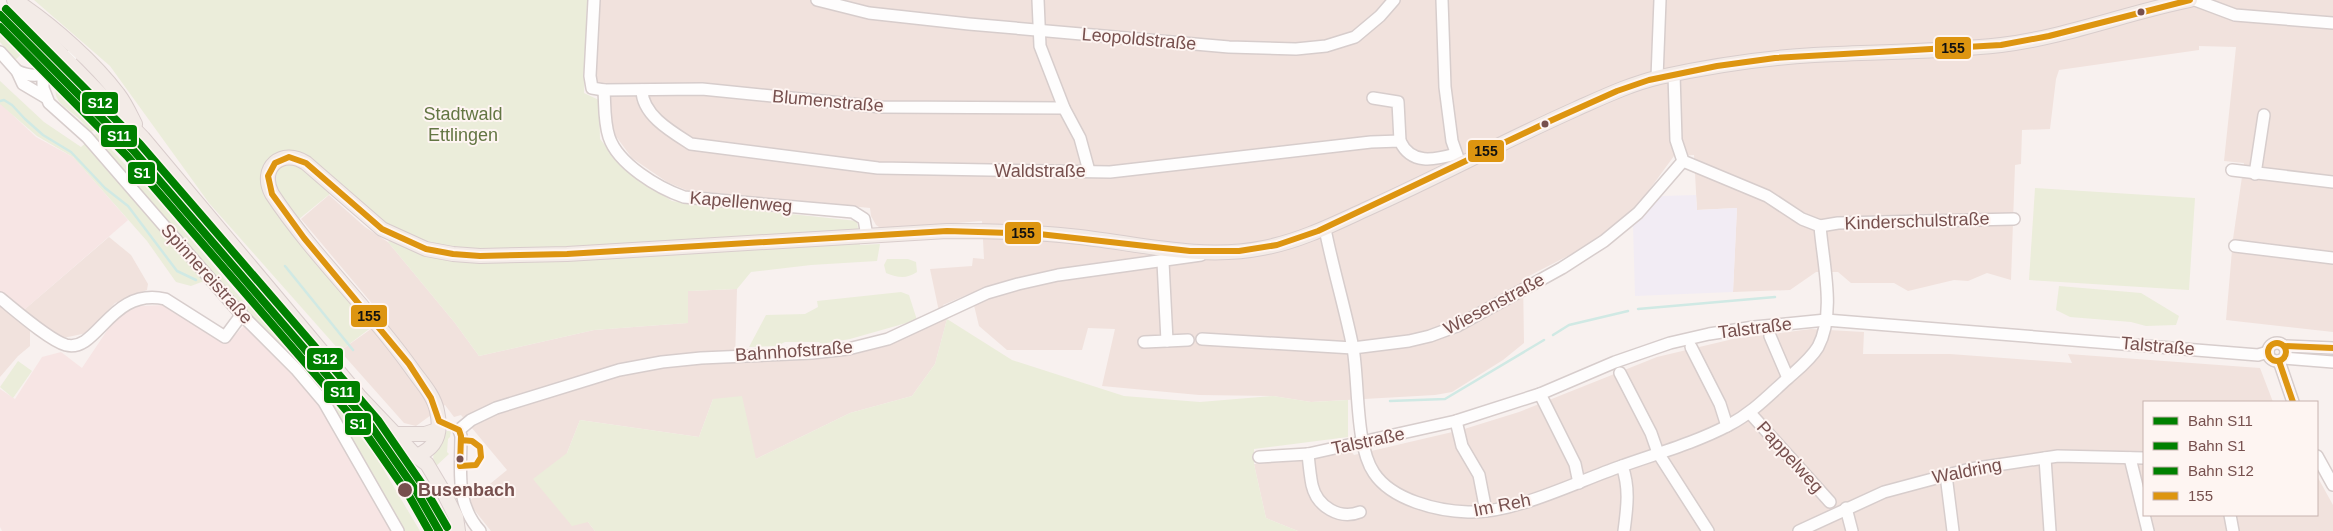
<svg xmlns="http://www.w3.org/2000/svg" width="2333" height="531" viewBox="0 0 2333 531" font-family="Arial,sans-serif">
<rect width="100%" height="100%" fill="#f8f1ef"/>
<!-- residential -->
<g fill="#f1e2dd">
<path d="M597 0H2333V332L2226 320 2233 239 2244 163 2224 161 2236 47 2199 46V50L2059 70 2056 79 2050 129 2022 130 2021 164 2015 165 2011 280 1987 273 1968 281 1954 280 1908 291 1894 283H1851L1838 272H1816L1790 290 1733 292 1737 208 1697 210 1694 155 1674 156 1633 212 1593 243 1523 279 1524 343 1503 360 1452 392 1435 395 1311 402 1273 396 1199 395 1102 386 1115 329 1088 328 1082 350H1007L979 326 971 293 943 305 947 319 935 364 912 396 850 413 756 459 713 399 699 437 580 420 567 453 588 522 595 531H491L468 502 507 470 461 415 454 417 445 405 416 426 404 423 340 351 385 319 301 219 329 195 365 227 388 242 455 323 479 356 594 330 687 323 688 291 737 289 735 361 815 359 850 355 883 347 941 321 930 269 972 266 973 258 984 259 982 221 882 229 876 225 871 216 870 208 686 190 667 182 632 158 615 135 611 120V84L596 83 594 76Z"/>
<path d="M109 237 131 255 148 284 147 290 115 303 87 333 63 338 36 320 30 327V346L18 356 0 377V304L18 318 24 310Z"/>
<path d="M1811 329 1864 332 1863 354H1950L2072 363 2068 354 2260 368 2273 402H2144V515H2317V476L2333 505V531H1298L1266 518 1254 464 1311 460V456L1351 451 1354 455 1461 430 1519 412 1657 357 1733 339Z"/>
</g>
<!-- commercial -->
<g fill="#f7e5e4">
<path d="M0 99 2 105 36 137 73 157 128 220 24 310 0 291Z"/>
<path d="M164 305 226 344 245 325 322 403 392 531H2L0 527V389L15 399 42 357 61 352 82 368 116 317 139 306Z"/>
</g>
<!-- education -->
<path fill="#f2ecf4" d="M1696 195 1697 210 1737 208 1733 292 1635 296 1633 224 1662 196Z"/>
<!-- green -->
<g fill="#ebedda">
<path d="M34 0H587L584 93 599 100 600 139 625 170 672 201 684 203 857 221 860 245 880 244 877 261 811 265 751 272 737 289 688 291V323L594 330 479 356 455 323 388 242 398 231 380 219 342 184 288 228 372 327 340 351 209 203 110 66Z"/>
<path d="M0 28 24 52 15 60 0 42Z"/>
<path d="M64 75H73L137 141 207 219 203 222 170 183Z"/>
<path d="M0 81 44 122 81 147 87 142 204 281 191 286 176 282 147 241 73 157 37 136 0 104Z"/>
<path d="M56 83 105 132 103 134 95 130 90 132C86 127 82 121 77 117 65 106 52 102 56 83Z"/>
<path d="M97 134 155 197 245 303 240 307 92 135Z"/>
<path d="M2035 188 2195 198 2189 290 2029 280Z"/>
<path d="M887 259H908L916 262 917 272C906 279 899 278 886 273L884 265Z"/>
<path d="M2059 286 2141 293 2179 316 2176 325 2146 326 2131 322 2070 317 2056 310Z"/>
<path d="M901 292 909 295 917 320 850 339 821 344 819 342H785L777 346 749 347 766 315 805 314 818 307 817 301Z"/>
<path d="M249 305 302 365 300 366 242 310Z"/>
<path d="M947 319 1012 360 1124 396 1200 402 1273 396 1311 402 1348 400V437L1254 449V464L1266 518 1298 531H595L588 522 572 526 533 479 567 453 580 420 699 437 713 399 742 396 756 459 850 413 912 396 935 364Z"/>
<path d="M18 361 32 371 13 398 0 387Z"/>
<path d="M302 369 356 429 355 430 376 457 420 531H401Z"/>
<path d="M447 431H451L450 437 448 439 447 452 449 454 435 467C430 455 437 439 447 431Z"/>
</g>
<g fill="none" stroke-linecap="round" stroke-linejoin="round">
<!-- stream -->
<g stroke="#d0e9e4" stroke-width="2.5">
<path d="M0 101 4 100 12 105 25 119 43 135 71 152 105 188 128 206 177 271 196 280"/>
<path d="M285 266 353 350"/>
<path d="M1638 309 1775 297"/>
<path d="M1553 335 1569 325 1628 311"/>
<path d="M1390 401 1445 399 1544 340"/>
</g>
<!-- minor casing -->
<g stroke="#d7cdcc" stroke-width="14">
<g id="minor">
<path d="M594 0 590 76 592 88 604 90 702 89 881 107 1064 108"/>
<path d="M817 0 869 13 969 24 1229 47 1296 49 1326 46 1355 37 1380 16 1394 0"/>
<path d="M1038 0 1040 46 1064 108 1080 138 1089 171"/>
<path d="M1442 0 1445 87 1452 141 1459 161"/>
<path d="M2195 0 2235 15 2333 23"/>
<path d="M38 33 48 54V71"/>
<path d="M0 52 17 71 23 84 45 97"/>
<path d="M17 71C42 82 52 70 72 55"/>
<path d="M43 76V88L49 103 87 137 238 311 296 369 324 402 398 531"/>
<path d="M1657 78 1660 0"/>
<path d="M604 90C605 106 604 122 609 137 618 164 658 188 684 197L853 212 864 219 867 236"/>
<path d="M642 90C642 115 672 132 691 144L878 168 1110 172 1371 142 1400 141C1411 165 1434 160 1456 154"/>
<path d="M1373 98 1398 102 1400 141"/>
<path d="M2232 170 2333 182"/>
<path d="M2255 174 2264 115"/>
<path d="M1820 226 1838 223 2014 219"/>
<path d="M1325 229C1333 269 1345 308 1353 348 1359 382 1355 445 1374 473 1392 500 1437 511 1468 512 1513 514 1576 482 1619 467 1655 454 1695 443 1729 425 1752 413 1768 396 1787 379 1798 369 1810 360 1818 347 1836 313 1823 264 1820 226L1802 219 1767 196 1683 161 1676 140 1674 74"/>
<path d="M2235 246 2333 258"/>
<path d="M0 298C15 310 49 340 66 345 98 353 110 287 165 299L225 337 242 314"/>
<path d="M1770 336 1788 378"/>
<path d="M1202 339 1353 348 1409 341 1430 336 1457 326 1562 268 1604 241 1638 213 1683 161"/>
<path d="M1167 341 1188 340"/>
<path d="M1144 342 1167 341 1163 262"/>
<circle cx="2277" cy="352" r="9"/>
<path d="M2284 346 2333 348"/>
<path d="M1691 347 1720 404 1727 426"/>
<path d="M2284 358 2333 362"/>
<path d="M2279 361 2293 402"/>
<path d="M1620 373 1651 433 1658 453 1708 531"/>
<path d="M1540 394 1575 464 1579 483"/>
<path d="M1750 413 1830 502"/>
<path d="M1456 421 1462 446 1479 475 1486 511"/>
<path d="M459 430 471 420 496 408 619 370 662 362 701 358 812 353 848 349 888 339 987 293 1018 284 1058 275 1201 255"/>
<path d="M459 430 461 436C461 471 455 503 480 531"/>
<path d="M1308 454C1309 464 1310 475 1312 485 1317 507 1340 520 1360 512"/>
<path d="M2317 456 2333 485"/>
<path d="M1259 457 1308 454 1456 421 1540 394 1615 362 1670 343 1709 334 1754 327 1826 320 2258 355 2268 352"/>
<path d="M2045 458 2050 531"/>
<path d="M2130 458 2148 531"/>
<path d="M1622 466C1630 488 1627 508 1624 531"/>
<path d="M1946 475 1953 531"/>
<path d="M1846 508 1852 531"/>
<path d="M2230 515 2233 531"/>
<path d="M1799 531 1884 492 1970 469 2058 456 2144 458"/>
</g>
</g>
<!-- major casing -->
<g stroke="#d9cdcc" stroke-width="16">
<g id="major">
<path d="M14 0 26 18 143 138 359 396 416 456 427 464 443 491 456 517 458 531"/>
<path d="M22 5C54 27 95 63 118 94 125 103 130 114 135 124"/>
<path d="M396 434H425L434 431"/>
<path d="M416 456C437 448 442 433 437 411 434 395 421 382 412 369 369 308 313 256 272 194 258 168 282 147 306 163L382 229 426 249 453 254 480 256 567 254 947 231C988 231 1029 232 1070 236 1133 242 1199 261 1263 248 1301 241 1336 223 1371 207 1440 176 1506 140 1576 109 1603 97 1630 84 1660 77 1710 66 1763 58 1814 55 1876 52 1939 52 2001 45 2066 37 2126 13 2190 0"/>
</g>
</g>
<!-- minor -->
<use href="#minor" stroke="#fefdfd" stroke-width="11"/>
<!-- major -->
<use href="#major" stroke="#f3ebe7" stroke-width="14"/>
<!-- bus-1 casing -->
<g stroke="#fef5f2" stroke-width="10">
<g id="bus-1">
<circle cx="2277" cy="352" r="9"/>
<path d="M2284 346 2333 348"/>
<path d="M2279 361 2293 402"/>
<path d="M461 440 472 441 480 447 481 457 476 465 460 466 461 436 459 430 439 421 431 398 409 364 304 238 272 194 268 176 275 163 289 157 306 163 382 229 426 249 453 254 480 256 567 254 947 231 1039 234 1190 251H1239L1277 245 1318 231 1550 121 1617 91 1649 80 1717 66 1775 58 2001 45 2049 36 2190 0"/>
</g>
</g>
<!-- bus-1 -->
<use href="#bus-1" stroke="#dd9510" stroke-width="6"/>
<!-- rail-1 casing -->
<g stroke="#fef5f2" stroke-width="11">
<path id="rail-1" d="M0 15 133 150 371 426 415 489 439 531"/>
</g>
<!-- rail-2 casing -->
<g stroke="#fef5f2" stroke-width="11">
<path id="rail-2" d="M0 27 127 156 364 431 408 494 429 531"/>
</g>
<!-- rail-3 casing -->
<g stroke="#fef5f2" stroke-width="11">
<path id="rail-3" d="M6 9 140 144 378 420 422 484 447 527"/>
</g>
<!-- rail-1 -->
<use href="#rail-1" stroke="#008000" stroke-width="8"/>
<!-- rail-2 -->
<use href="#rail-2" stroke="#008000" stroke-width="8"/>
<!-- rail-3 -->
<use href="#rail-3" stroke="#008000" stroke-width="8"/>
</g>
<!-- markers -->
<g fill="#77504e" stroke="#fef5f2" stroke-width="2">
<circle cx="2141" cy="12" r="4.5"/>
<circle cx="1545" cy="124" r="4.5"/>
<circle cx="460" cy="459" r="4.5"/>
<circle cx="405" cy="490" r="8"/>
</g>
<g text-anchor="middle" stroke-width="4" stroke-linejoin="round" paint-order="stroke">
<!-- street labels -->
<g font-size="18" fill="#77504e" stroke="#fef5f2">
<text transform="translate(1139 39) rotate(5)" y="6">Leopoldstraße</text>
<text transform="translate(828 101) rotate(5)" y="6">Blumenstraße</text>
<text x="1040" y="177">Waldstraße</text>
<text transform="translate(741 202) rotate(5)" y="6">Kapellenweg</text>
<text transform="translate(1917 221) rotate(-2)" y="6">Kinderschulstraße</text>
<text transform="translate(207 274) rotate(48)" y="6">Spinnereistraße</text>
<text transform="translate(1494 304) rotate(-28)" y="6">Wiesenstraße</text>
<text transform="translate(1755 328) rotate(-7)" y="6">Talstraße</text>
<text transform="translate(2158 346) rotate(5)" y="6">Talstraße</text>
<text transform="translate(794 351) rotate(-4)" y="6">Bahnhofstraße</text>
<text transform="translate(1368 441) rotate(-12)" y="6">Talstraße</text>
<text transform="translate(1790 457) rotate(48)" y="6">Pappelweg</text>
<text transform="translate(1967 471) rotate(-11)" y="6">Waldring</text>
<text transform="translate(1502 505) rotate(-11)" y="6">Im Reh</text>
</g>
<!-- park labels -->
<g font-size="18" fill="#637643" stroke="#fef5f2">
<text x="463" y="120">Stadtwald<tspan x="463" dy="21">Ettlingen</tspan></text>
</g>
<!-- stop labels -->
<g font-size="18" font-weight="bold" fill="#77504e" stroke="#fef5f2" text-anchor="start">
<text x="418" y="496">Busenbach</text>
</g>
</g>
<g stroke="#fef5f2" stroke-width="2">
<rect x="1934" y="36" width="38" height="24" rx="5" fill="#dd9510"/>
<rect x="81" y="91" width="38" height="24" rx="5" fill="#008000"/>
<rect x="100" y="124" width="38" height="24" rx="5" fill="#008000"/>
<rect x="1467" y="139" width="38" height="24" rx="5" fill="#dd9510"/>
<rect x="127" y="161" width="29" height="24" rx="5" fill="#008000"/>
<rect x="1004" y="221" width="38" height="24" rx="5" fill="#dd9510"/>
<rect x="350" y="304" width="38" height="24" rx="5" fill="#dd9510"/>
<rect x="306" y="347" width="38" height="24" rx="5" fill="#008000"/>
<rect x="323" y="380" width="38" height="24" rx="5" fill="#008000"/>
<rect x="344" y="412" width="28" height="24" rx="5" fill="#008000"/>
</g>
<g font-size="14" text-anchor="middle" font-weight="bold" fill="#fff">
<text x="100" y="108">S12</text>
<text x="119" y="141">S11</text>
<text x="142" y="178">S1</text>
<text x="325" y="364">S12</text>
<text x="342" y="397">S11</text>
<text x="358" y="429">S1</text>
</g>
<g font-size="14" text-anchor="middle" font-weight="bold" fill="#111">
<text x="1953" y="53">155</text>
<text x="1486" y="156">155</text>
<text x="1023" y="238">155</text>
<text x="369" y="321">155</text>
</g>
<!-- legend -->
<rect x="2143" y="401" width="175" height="115" fill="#fef5f2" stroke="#c8b3b0"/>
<rect x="2153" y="417" width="25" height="8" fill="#008000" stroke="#c8b3b0"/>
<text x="2188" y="426" font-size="15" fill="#77504e">Bahn S11</text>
<rect x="2153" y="442" width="25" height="8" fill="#008000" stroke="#c8b3b0"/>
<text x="2188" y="451" font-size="15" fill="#77504e">Bahn S1</text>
<rect x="2153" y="467" width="25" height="8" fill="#008000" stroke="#c8b3b0"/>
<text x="2188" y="476" font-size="15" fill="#77504e">Bahn S12</text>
<rect x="2153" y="492" width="25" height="8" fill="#dd9510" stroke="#c8b3b0"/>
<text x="2188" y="501" font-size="15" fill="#77504e">155</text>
</svg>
